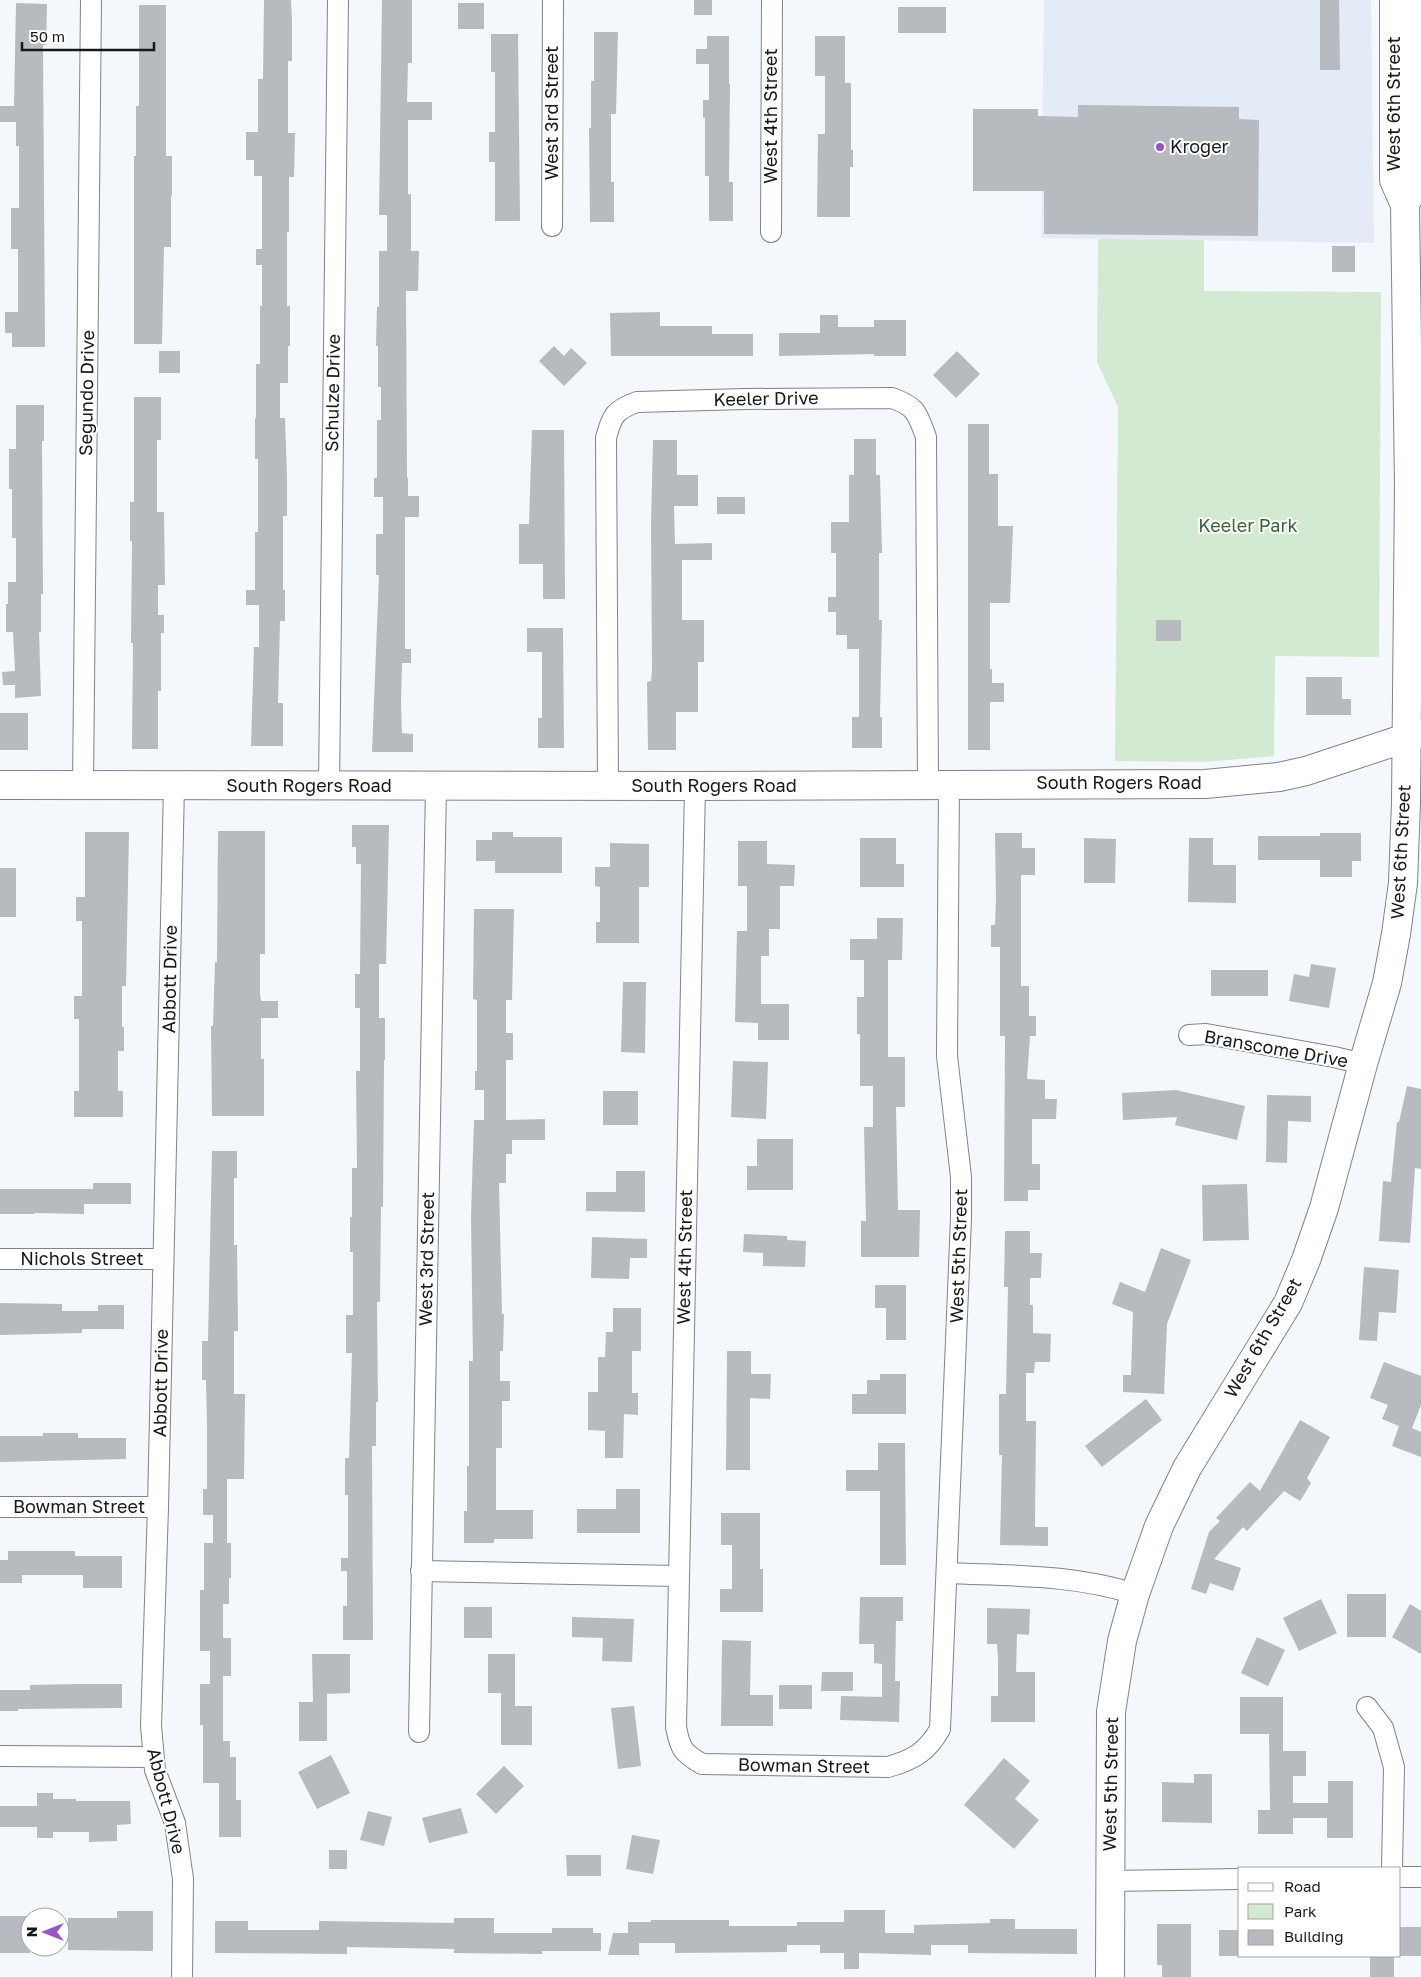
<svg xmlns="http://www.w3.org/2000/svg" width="1421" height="1977" viewBox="0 0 1421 1977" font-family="'Golos Text',sans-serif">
<rect width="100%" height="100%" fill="#f4f7fc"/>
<!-- built -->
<path fill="#e3ecf6" d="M1044 0H1371L1374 243 1041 238Z"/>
<!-- park -->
<path fill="#d2ead1" d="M1098 239 1204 240V291L1381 292 1379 657 1275 656 1274 756 1204 762 1115 761 1118 407 1097 362Z"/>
<!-- building -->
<g fill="#b7babf">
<path d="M264 0H291L292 22V61H288V133H295L294 177H289V232H287V306H290V346H288V383H280V418H285L287 476V516H283V590H285V621H280L278 703H283V746H251L254 647H259V605H246V590H255V532H258V459H255V418H256V364H260V306H262V265H256V249H262V176H254V160H246V132H258V79H263Z"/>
<path d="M382 0H412V63H408L407 102H432V120H408V194H411V251H419L418 291H406L407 478H408V496H419V517H405V649H411V663H402L401 704 402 733 413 734V752H372L379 575H376V534H383V497H374V478H377V420H381V387H378V346H376L377 307H379V251H387V215H379Z"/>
<rect x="694" y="0" width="18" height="15"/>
<path d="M1320 0H1339L1340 70H1320Z"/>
<path d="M16 3 47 4 46 45H43L45 347H12V333H5V312H18V249H11V208H19V146H16V122H0V106H14Z"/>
<rect x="458" y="3" width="26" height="26"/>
<path d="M139 5H166V156H172V196H171V247H164L162 344H134V156H136V106H139Z"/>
<rect x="898" y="7" width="48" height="26"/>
<path d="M594 32H618L616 114H611V182H614V222H590L589 128H591V81H594Z"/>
<path d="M491 34H518L520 221H495V162H489V132H495V72H491Z"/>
<path d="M707 36H729V84H730L729 182H733V221H709V176H705V118H703V100H709V64H696V49H707Z"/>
<path d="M815 36H845V83H851V150H853V167H850V217H817L818 134H825V76H815Z"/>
<path d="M1078 105 1239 107V119L1259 120 1258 236 1044 234V191H973V109H1038V116L1078 117Z"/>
<rect x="1332" y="246" width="23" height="26"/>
<path d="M660 312V326H712V334H753V356H611L610 313Z"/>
<path d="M820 315H838V327H874V320H906V356H874V354L779 356V333H820Z"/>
<path d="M554 346 564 356 571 348 587 363 564 386 539 361Z"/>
<rect x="159" y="351" width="21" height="22"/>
<path d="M957 351 980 374 956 398 933 375Z"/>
<path d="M134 397H161V440H157V512H164L165 585H158V615H164V633H161V691H158V749H132L133 643H131L132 541H130V502H134Z"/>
<path d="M16 405H44V441H42L43 594H41V632H39L41 696 15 698V685H3L2 672 15 671 13 632H6V604H8V582H16V538H12V489H9V449H16Z"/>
<path d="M968 424H989V474H998V526H1013L1010 603H990V669H992V683H1004V702H990V750H968Z"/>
<path d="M532 430H564L565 599H543V564H519V524H529Z"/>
<path d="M854 439H876V475H880L882 553H879V620H882L880 717H882V748H852V717H859V649H847V635H836V612H828V597H836V553H831V522H849V475H854Z"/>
<path d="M653 440H677V475H698V506H674L675 544 712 543V560H682V620H704V662H698V712H676V750H648L647 682 651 681 652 669 651 524Z"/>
<rect x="717" y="497" width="28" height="17"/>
<rect x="1156" y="620" width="25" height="21"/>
<path d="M527 628H563L564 748H538V718H542V652H527Z"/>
<path d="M1306 677H1342V699H1351V715H1306Z"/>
<rect x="0" y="713" width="28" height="37"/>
<path d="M352 825H389L386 964H379V1018H385V1060H384L383 1207H381L380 1302H377L378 1402H376V1446H372L373 1640H343V1606H347V1571H341V1558H348V1495H345V1458H349L352 1353H346V1315H353V1252H350V1217H352V1168H357L356 1071H360V1008H355V974H360L361 864H356V847H352Z"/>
<path d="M218 831H265V954H260V994L261 1001H278V1018H261V1059H264V1116H212L211 1026H213L215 962H217Z"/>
<path d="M85 832H129L126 986H122V1027H124V1051H118V1091H123V1117H74V1091H79V1019H74V996H82V921H76V897H85Z"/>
<path d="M492 832H513V837H562V873H495V861H476V840H492Z"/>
<path d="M995 833H1022V848H1035V875H1021V986H1029V1016H1036V1036H1030L1027 1079 1045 1080V1099H1057L1056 1119H1032V1164H1040V1190H1028V1201H1004L1005 1036H1000V947H991V925H995L996 899Z"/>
<path d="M1320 833H1361V861H1352V877H1320V860H1258V836H1320Z"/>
<path d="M860 838H896V864H904V887H860Z"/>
<path d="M1084 838 1116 839 1115 883H1084Z"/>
<path d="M1189 838H1213V865H1236V903L1188 902Z"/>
<path d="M738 841H767V864L795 865 794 886H780V929H769V956H761V1004H789V1040H758V1023L735 1022 737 931H747V886H738Z"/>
<path d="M610 843 649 844V887H639V943H596V922H600V887L595 886V867H610Z"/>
<rect x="0" y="868" width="16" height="49"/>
<path d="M474 909H514L512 1000H506V1033H513V1060H506V1120L545 1119V1140H512V1154H506V1183H499L502 1314H504L503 1351H500V1381H510V1401H502V1448H496V1510H533V1539H494V1543H464V1511H467V1466H469V1361H473L471 1216 474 1120H484V1090H475V1071H477V1000L473 999Z"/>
<path d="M877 918H903L902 960H888V1057H905V1107H896L898 1210H920L919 1257H861V1221H866L864 1127H873V1086H860V1034H857V997H864V960H850V939H877Z"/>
<path d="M1311 964 1336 968 1329 1008 1289 1001 1294 974 1309 977Z"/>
<rect x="1211" y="970" width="57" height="26"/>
<path d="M623 982H646L645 1053 621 1052Z"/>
<path d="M733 1061 768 1062 766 1119 731 1117Z"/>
<path d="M1407 1086 1421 1089V1169L1415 1168 1410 1243 1379 1241 1383 1181 1391 1182 1397 1122H1399Z"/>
<path d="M1176 1090 1245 1106 1237 1140 1175 1125 1177 1117 1123 1120 1122 1093Z"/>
<rect x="603" y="1091" width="35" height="34"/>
<path d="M1267 1095 1311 1096V1122L1288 1121 1287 1163 1266 1162Z"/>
<path d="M757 1139H793V1190H747V1166H757Z"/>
<path d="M212 1151H237V1178H234V1245H237L238 1331H234V1394H245L244 1479H227V1543H231V1578H229V1604H223V1638H231V1676H223V1741H230V1757H236V1800H241V1837H219V1783H203V1725H200V1684H210V1651H200V1590H204V1543H213V1515H203V1489H207V1426L206 1380H202V1341H208Z"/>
<path d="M616 1171H645V1212L586 1211V1192H616Z"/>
<path d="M93 1183H131V1204H84V1214L34 1213V1214H0V1189H93Z"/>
<path d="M1247 1184 1249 1240 1203 1241 1202 1185Z"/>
<path d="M1005 1231H1030V1253H1042L1041 1278H1030V1305H1033V1333L1051 1334 1050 1362H1035L1034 1373H1026V1421H1036L1035 1527H1048V1546L1000 1545 1002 1455H999V1394H1006L1008 1287H1004Z"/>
<path d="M744 1234 787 1236V1240L806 1241 805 1267 763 1266V1253L743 1252Z"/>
<path d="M592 1237 647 1239V1258H630L629 1279 591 1278Z"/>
<path d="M1161 1248 1191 1260 1167 1324 1164 1394 1123 1392V1375H1131L1133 1312 1112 1304 1120 1282 1145 1292Z"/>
<path d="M1364 1267 1399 1270 1396 1313 1379 1312 1377 1341 1359 1340Z"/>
<path d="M875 1285H906V1340H886V1308H875Z"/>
<path d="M0 1303 62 1304V1311H98V1305H124V1329H82V1333L0 1335Z"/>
<path d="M613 1308H641V1351H632V1393H638V1415L624 1414 623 1458H605V1431L588 1430V1392H598V1357H605L606 1332H613Z"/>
<path d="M727 1351H751V1374H771L770 1399 750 1398V1470H726Z"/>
<path d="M1384 1362 1421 1376V1405L1412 1428 1421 1432V1457L1392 1446 1399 1426 1382 1419 1388 1405 1370 1398Z"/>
<path d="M880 1374H906V1414H852V1394H867V1380H880Z"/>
<path d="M1146 1399 1162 1420 1102 1467 1085 1446Z"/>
<path d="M1300 1420 1330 1437 1307 1478 1311 1483 1300 1501 1284 1491 1247 1531 1243 1527 1214 1559 1241 1568 1233 1591 1210 1583 1206 1594 1191 1589 1209 1532 1220 1521 1216 1518 1250 1482 1260 1491Z"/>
<path d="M43 1433H78V1438H126V1459L0 1462V1436H43Z"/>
<path d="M878 1443H905L906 1565H880V1491H846V1470H878Z"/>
<path d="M616 1489H640V1533H577V1509H616Z"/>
<path d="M721 1513H760V1569H763V1612H720V1589H732V1545H721Z"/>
<path d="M8 1551H75V1556H122V1588H83V1575H22V1583H0V1560H8Z"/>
<rect x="1347" y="1594" width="39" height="43"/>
<path d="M860 1597H903V1621H896L895 1681H900L899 1722 840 1720 841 1696 882 1697V1664L874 1663V1644H859Z"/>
<path d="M1321 1599 1337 1633 1299 1651 1283 1618Z"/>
<path d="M1410 1604 1421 1611V1654L1392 1637Z"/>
<rect x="464" y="1607" width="28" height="31"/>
<path d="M987 1608 1030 1609 1029 1635 1017 1634 1016 1672H1035V1722H991V1696H998V1659L997 1644H987Z"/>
<path d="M572 1617 634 1619 632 1662 602 1661 603 1638 572 1637Z"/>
<path d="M1257 1637 1285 1650 1268 1686 1241 1673Z"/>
<path d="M722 1640 751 1641 750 1695H773V1726H721Z"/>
<path d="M312 1654H350V1693L327 1694V1741H299V1702H313Z"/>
<path d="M488 1654H515V1706H532V1745H501V1693H488Z"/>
<path d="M822 1672H853V1691H821Z"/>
<path d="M81 1684H122V1708L18 1709V1711H0V1690H30V1685Z"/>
<rect x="779" y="1685" width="33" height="24"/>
<path d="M1240 1697H1283V1751H1306V1776H1293V1803H1328V1781H1353V1838H1327V1818H1293V1834H1258V1810H1270L1269 1734H1240Z"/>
<path d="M634 1706 641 1766 618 1769 611 1708Z"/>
<path d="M331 1755 350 1793 317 1809 298 1772Z"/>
<path d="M1004 1758 1030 1781 1015 1799 1039 1820 1014 1849 964 1805Z"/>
<path d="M504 1766 524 1786 496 1814 476 1794Z"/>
<path d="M1194 1774H1212V1823L1162 1822V1782L1194 1783Z"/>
<path d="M37 1793H53V1799H76V1801H130L131 1824 117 1825V1841L89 1842V1832H53V1838H37V1827H0V1806H37Z"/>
<path d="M461 1808 468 1833 429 1843 422 1818Z"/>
<path d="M368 1811 392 1817 384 1846 360 1840Z"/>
<path d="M632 1835 660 1840 653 1874 626 1869Z"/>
<rect x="329" y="1850" width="18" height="19"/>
<path d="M566 1855H601V1876H567Z"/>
<path d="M844 1910H885V1933H914V1925L990 1923V1919H1015V1929H1077V1954L968 1953V1945H931V1955L859 1953V1969H844V1953H820V1945H787V1952L675 1953V1943H639V1955H608L613 1933H628V1922H651V1920H729V1926H797V1922H844Z"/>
<path d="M117 1911H153V1951L68 1950V1918H117Z"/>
<rect x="0" y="1916" width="30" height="37"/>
<path d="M454 1918H494V1933H552V1928H593V1933H601V1951H542V1954L454 1953V1949L347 1947V1954L215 1953V1921H248V1930H319V1921L454 1923Z"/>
<path d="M1157 1924H1191V1977H1162V1965H1157Z"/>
<rect x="1400" y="1927" width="21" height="29"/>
<rect x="1219" y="1930" width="21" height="26"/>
<rect x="1370" y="1956" width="24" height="21"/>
</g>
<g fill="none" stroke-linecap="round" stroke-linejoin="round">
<!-- street casing -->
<g stroke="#808387" stroke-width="22">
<g id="street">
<path d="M552 226 553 0"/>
<path d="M771 232 772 0"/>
<path d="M83 786 91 0"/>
<path d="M174 786 158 1507 151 1726 155 1770 175 1823 183 1879 182 1977"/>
<path d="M329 786 338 0"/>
<path d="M608 786 606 438C612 415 615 410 637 402L745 399 892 398C917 407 917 413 926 437L928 784"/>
<path d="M695 786 676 1727C680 1749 683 1753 702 1764L888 1767C913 1760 927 1752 940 1729L961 1218V1177L947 1056 949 784"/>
<path d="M1189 1035 1206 1034 1334 1057 1363 1064"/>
<path d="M0 1259H163"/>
<path d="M0 1507H158"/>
<path d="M421 1571 678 1576"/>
<path d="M947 1573C1010 1576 1073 1574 1135 1594"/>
<path d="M1367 1707 1383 1728 1394 1767 1392 1868"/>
<path d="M419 1732 436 786"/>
<path d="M0 1756 153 1757"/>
<path d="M1400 1877H1421"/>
<path d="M1110 1881 1240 1879"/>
</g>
</g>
<!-- secondary casing -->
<g stroke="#808387" stroke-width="30">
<g id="secondary">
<path d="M1405 205 1417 179 1420 0"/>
<path d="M0 785 695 786 1205 784 1279 777 1306 771 1421 733"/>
<path d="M1110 1977 1111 1712 1122 1641 1135 1594 1159 1526 1187 1468 1288 1303 1306 1260 1324 1208 1363 1064 1387 983 1396 934 1403 883 1406 802 1409 485 1405 205 1394 180V0"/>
</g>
</g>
<!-- street -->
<use href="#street" stroke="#fff" stroke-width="20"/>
<!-- secondary -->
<use href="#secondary" stroke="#fff" stroke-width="28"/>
</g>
<!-- markers -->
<circle fill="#9953c7" stroke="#fff" stroke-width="2" cx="1160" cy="147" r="5"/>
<g text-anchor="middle" stroke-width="4" stroke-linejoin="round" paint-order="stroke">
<!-- street labels -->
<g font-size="18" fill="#17181a" stroke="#fff">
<text transform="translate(1394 104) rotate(-90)" y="6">West 6th Street</text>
<text transform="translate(552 113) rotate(-90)" y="6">West 3rd Street</text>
<text transform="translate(771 116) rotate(-90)" y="6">West 4th Street</text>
<text transform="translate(87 393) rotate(-89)" y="6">Segundo Drive</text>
<text transform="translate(333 393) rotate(-89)" y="6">Schulze Drive</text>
<text transform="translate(766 399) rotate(-1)" y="6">Keeler Drive</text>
<text x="1119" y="789">South Rogers Road</text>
<text x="309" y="792">South Rogers Road</text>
<text x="714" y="792">South Rogers Road</text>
<text transform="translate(1401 852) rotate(-87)" y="6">West 6th Street</text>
<text transform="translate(170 979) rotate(-89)" y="6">Abbott Drive</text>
<text transform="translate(1276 1049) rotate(10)" y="6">Branscome Drive</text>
<text transform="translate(959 1256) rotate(-88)" y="6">West 5th Street</text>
<text transform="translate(685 1257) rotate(-89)" y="6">West 4th Street</text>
<text x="82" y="1265">Nichols Street</text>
<text transform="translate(427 1259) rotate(-89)" y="6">West 3rd Street</text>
<text transform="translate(1263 1338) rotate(-60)" y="6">West 6th Street</text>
<text transform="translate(161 1383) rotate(-89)" y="6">Abbott Drive</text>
<text x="79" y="1513">Bowman Street</text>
<text transform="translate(804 1766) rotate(1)" y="6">Bowman Street</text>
<text transform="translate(1111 1784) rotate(-89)" y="6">West 5th Street</text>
<text transform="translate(166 1801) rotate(76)" y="6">Abbott Drive</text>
</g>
<!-- poi labels -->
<g font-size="18" fill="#17181a" stroke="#fff" text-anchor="start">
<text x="1170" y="153">Kroger</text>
</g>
<!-- park labels -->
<g font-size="18" fill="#346336" stroke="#fff">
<text x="1248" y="532">Keeler Park</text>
</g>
</g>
<!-- legend -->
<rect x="1238" y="1867" width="162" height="90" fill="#ffffff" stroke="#a2a3a3"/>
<rect x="1248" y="1883" width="25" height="8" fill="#ffffff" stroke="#a2a3a3"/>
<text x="1284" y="1892" font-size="15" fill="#17181a">Road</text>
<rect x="1248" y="1904" width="25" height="15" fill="#d2ead1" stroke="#a2a3a3"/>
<text x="1284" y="1917" font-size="15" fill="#17181a">Park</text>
<rect x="1248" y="1930" width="25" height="15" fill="#b7babf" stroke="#a2a3a3"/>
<text x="1284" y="1942" font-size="15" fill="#17181a">Building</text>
<!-- north arrow -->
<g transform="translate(45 1932) rotate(270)"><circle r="24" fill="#ffffff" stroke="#a2a3a3"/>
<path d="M0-4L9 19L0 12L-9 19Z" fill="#9953c7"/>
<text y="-8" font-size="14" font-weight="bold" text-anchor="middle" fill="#17181a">N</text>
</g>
<!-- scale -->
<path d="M22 42v8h132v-8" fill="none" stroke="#17181a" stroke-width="2.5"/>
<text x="30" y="42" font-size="15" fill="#17181a" stroke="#ffffff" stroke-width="4" paint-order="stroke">50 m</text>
</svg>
